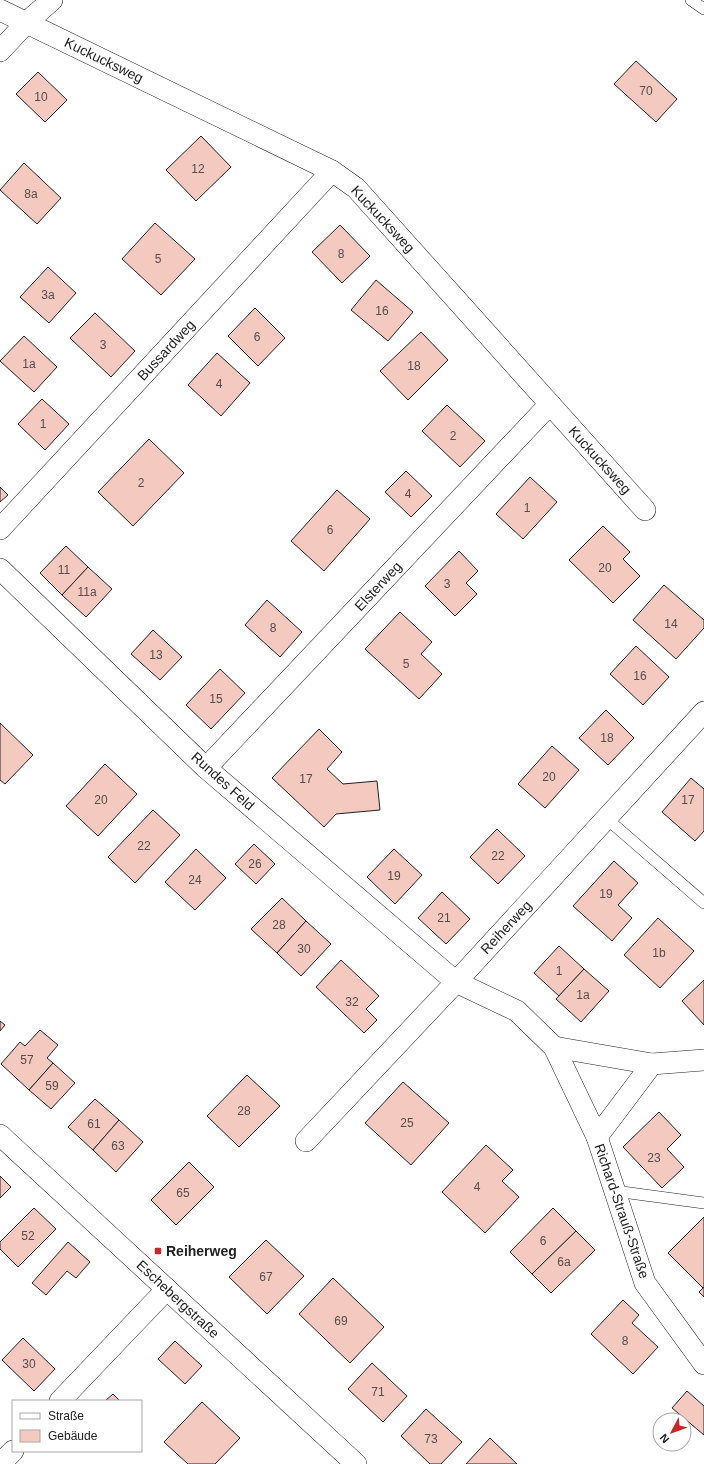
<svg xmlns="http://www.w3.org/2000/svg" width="704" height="1464" viewBox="0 0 704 1464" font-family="Arial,sans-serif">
<rect width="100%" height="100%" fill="#fff"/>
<!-- building -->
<g fill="#f3c9c0" stroke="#222">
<path d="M636 61 677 99 656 122 614 84Z"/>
<path d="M38 72 67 100 45 122 16 94Z"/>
<path d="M201 136 231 167 196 201 166 170Z"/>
<path d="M24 163 61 198 37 224 0 190Z"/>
<path d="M155 223 195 259 161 295 122 259Z"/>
<path d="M340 225 370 256 342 283 312 252Z"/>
<path d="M48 267 76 293 49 323 20 297Z"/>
<path d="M376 280 413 312 388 341 351 310Z"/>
<path d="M255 308 285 338 258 366 228 336Z"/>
<path d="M95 313 135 351 111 377 70 338Z"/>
<path d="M421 332 448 360 408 400 380 371Z"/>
<path d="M24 336 57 367 34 392 0 361Z"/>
<path d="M217 353 250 383 221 416 188 385Z"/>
<path d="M42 399 69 424 45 450 18 424Z"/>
<path d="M447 405 485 441 460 467 422 431Z"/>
<path d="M149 439 184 473 133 526 98 492Z"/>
<path d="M406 471 432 496 411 517 385 492Z"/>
<path d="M530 477 557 502 523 539 496 514Z"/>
<path d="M0 487 8 495 0 502Z"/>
<path d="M337 490 370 519 324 571 291 541Z"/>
<path d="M603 526 630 552 623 559 640 576 613 603 569 560Z"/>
<path d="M66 546 88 567 62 595 40 573Z"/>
<path d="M459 551 478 571 466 583 477 594 455 616 425 586Z"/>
<path d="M88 567 112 589 86 617 62 595Z"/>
<path d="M664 585 704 620V628L676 659 633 620Z"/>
<path d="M267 600 302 632 280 657 245 625Z"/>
<path d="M400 612 432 642 421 654 442 674 419 699 365 649Z"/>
<path d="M153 630 182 657 160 680 131 654Z"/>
<path d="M636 646 669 677 643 705 610 674Z"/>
<path d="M220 669 245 693 211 729 186 705Z"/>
<path d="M606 710 634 738 608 765 579 738Z"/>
<path d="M0 723 33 755 5 784 0 780Z"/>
<path d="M319 729 342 752 327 769 343 784 377 781 380 810 336 814 324 827 272 778Z"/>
<path d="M552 746 579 770 545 808 518 784Z"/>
<path d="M105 764 137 794 98 836 66 806Z"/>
<path d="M691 778 704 789V831L695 841 662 812Z"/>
<path d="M153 810 180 835 135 883 108 857Z"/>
<path d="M497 829 525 856 498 884 470 857Z"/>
<path d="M254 844 275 864 256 884 235 864Z"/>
<path d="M196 849 226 878 195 910 165 882Z"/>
<path d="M394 849 422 875 395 904 367 877Z"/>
<path d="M614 861 638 883 618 905 632 918 612 941 573 906Z"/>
<path d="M442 892 470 919 446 944 418 918Z"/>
<path d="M282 898 306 921 277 953 251 929Z"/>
<path d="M658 918 694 951 660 988 624 955Z"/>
<path d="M306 921 331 944 301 976 277 953Z"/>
<path d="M559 946 584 969 559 996 534 973Z"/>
<path d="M341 960 379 996 366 1009 377 1020 364 1033 316 987Z"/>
<path d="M584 969 609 991 581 1022 556 999Z"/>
<path d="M704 980V1025L682 1001Z"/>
<path d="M0 1021 5 1025 0 1031Z"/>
<path d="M40 1030 58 1045 47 1058 53 1063 29 1090 1 1064 20 1042 25 1046Z"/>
<path d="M53 1063 75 1083 51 1109 29 1090Z"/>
<path d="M247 1075 280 1106 239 1147 207 1116Z"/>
<path d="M403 1082 449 1123 411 1165 365 1123Z"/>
<path d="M95 1099 119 1120 93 1150 68 1127Z"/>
<path d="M659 1112 681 1135 667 1149 684 1167 662 1188 623 1147Z"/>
<path d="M119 1120 143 1142 116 1172 93 1150Z"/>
<path d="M486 1145 513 1170 502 1181 519 1197 485 1233 442 1192Z"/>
<path d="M189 1162 214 1187 176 1225 151 1200Z"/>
<path d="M0 1176 11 1187 0 1198Z"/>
<path d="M34 1208 56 1229 18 1267 0 1249V1242Z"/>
<path d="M553 1208 576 1231 532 1274 510 1252Z"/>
<path d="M704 1217V1287L703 1288 668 1253Z"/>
<path d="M576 1231 595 1250 551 1293 532 1274Z"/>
<path d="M266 1240 304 1276 267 1314 229 1277Z"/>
<path d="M68 1242 90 1262 76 1278 67 1271 46 1295 32 1283Z"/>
<path d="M333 1278 384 1327 350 1363 299 1314Z"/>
<path d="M704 1287V1297L699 1292Z"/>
<path d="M623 1300 639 1315 632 1323 658 1347 633 1374 591 1334Z"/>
<path d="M23 1338 55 1369 34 1391 2 1360Z"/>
<path d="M175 1341 202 1366 185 1384 158 1359Z"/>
<path d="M372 1363 407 1396 383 1422 348 1389Z"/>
<path d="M687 1391 704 1406V1435L672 1408Z"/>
<path d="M113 1394 120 1401H105Z"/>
<path d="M202 1402 240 1438 215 1464H188L164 1442Z"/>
<path d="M426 1409 462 1442 441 1464H430L401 1436Z"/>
<path d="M490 1438 517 1464H466Z"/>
</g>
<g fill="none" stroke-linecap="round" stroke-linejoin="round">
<!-- service casing -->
<g stroke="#222" stroke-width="12">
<g id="service">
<path d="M691 0 704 9"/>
<path d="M606 818 704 903"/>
<path d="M615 1191 704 1203"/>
</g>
</g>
<!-- minor casing -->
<g stroke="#222" stroke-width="22">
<g id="minor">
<path d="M0 10 332 171 356 188 645 510"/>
<path d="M0 51 27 22 52 0"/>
<path d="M0 529 332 171"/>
<path d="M0 569 206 768 456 982 517 1011 554 1047 597 1137 645 1283 704 1364"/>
<path d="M206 768 550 404"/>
<path d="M554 1047 652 1064 704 1060"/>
<path d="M0 1135 356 1464"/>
<path d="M597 1137 652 1064"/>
<path d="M306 1141 456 982 704 712"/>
<path d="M60 1401 167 1289"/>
<path d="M0 1464 13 1451"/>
</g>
</g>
<!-- service -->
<use href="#service" stroke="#fff" stroke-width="11"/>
<!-- minor -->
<use href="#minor" stroke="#fff" stroke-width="21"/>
</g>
<!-- markers -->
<rect fill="#c62828" stroke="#fff" stroke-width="1.5" x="154" y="1247" width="8" height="8" rx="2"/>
<g text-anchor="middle" stroke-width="3" stroke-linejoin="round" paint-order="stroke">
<!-- number labels -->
<g font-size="12" fill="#564c4a">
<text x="646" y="95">70</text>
<text x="41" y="101">10</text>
<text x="198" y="173">12</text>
<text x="31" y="198">8a</text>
<text x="341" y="258">8</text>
<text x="158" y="263">5</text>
<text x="48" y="299">3a</text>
<text x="382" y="315">16</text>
<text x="257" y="341">6</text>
<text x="103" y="349">3</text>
<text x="29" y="368">1a</text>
<text x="414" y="370">18</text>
<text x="219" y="388">4</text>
<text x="43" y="428">1</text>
<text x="453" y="440">2</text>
<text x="141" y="487">2</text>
<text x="408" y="498">4</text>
<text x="527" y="512">1</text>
<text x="330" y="534">6</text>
<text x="605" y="572">20</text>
<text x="64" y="574">11</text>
<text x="447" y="588">3</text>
<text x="87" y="596">11a</text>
<text x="671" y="628">14</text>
<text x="273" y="632">8</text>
<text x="156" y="659">13</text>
<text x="406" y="668">5</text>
<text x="640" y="680">16</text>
<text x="216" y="703">15</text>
<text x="607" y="742">18</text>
<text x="549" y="781">20</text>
<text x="306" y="783">17</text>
<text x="101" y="804">20</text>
<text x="688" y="804">17</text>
<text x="144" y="850">22</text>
<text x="498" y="860">22</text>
<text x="255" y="868">26</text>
<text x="394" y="880">19</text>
<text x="195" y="884">24</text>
<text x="606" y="898">19</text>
<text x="444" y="922">21</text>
<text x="279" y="929">28</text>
<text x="304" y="953">30</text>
<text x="659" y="957">1b</text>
<text x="559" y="975">1</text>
<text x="583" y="999">1a</text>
<text x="352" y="1006">32</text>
<text x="27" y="1064">57</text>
<text x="52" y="1090">59</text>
<text x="244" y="1115">28</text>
<text x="407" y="1127">25</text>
<text x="94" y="1128">61</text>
<text x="118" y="1150">63</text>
<text x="654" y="1162">23</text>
<text x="477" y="1191">4</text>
<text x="183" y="1197">65</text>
<text x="28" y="1240">52</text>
<text x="543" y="1245">6</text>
<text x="564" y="1266">6a</text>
<text x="266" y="1281">67</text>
<text x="341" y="1325">69</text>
<text x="625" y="1345">8</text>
<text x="29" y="1368">30</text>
<text x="378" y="1396">71</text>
<text x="431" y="1443">73</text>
</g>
<!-- street labels -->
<g font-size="14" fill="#222" stroke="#fff">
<text transform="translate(104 60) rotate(26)" y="5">Kuckucksweg</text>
<text transform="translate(383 219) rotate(47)" y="5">Kuckucksweg</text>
<text transform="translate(166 350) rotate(-47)" y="5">Bussardweg</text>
<text transform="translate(600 460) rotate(48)" y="5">Kuckucksweg</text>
<text transform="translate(378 586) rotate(-47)" y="5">Elsterweg</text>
<text transform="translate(223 781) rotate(42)" y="5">Rundes Feld</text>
<text transform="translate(506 927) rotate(-47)" y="5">Reiherweg</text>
<text transform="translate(622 1211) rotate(71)" y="5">Richard-Strauß-Straße</text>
<text transform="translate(178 1299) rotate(43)" y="5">Eschebergstraße</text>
</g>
<!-- poi labels -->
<g font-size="14" font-weight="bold" fill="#222" stroke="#fff" text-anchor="start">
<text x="166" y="1256">Reiherweg</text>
</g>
</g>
<!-- legend -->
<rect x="12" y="1400" width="130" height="52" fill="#ffffff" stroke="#a7a7a7"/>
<rect x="20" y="1413" width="20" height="6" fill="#ffffff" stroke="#a7a7a7"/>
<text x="48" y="1420" font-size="12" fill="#222222">Straße</text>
<rect x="20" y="1430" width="20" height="12" fill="#f3c9c0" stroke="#a7a7a7"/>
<text x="48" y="1440" font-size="12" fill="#222222">Gebäude</text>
<!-- north arrow -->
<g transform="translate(672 1432) rotate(229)"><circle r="19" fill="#ffffff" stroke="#a7a7a7"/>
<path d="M0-3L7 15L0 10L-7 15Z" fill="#c62828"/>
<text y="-6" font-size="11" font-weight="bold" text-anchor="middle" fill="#222222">N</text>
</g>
</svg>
